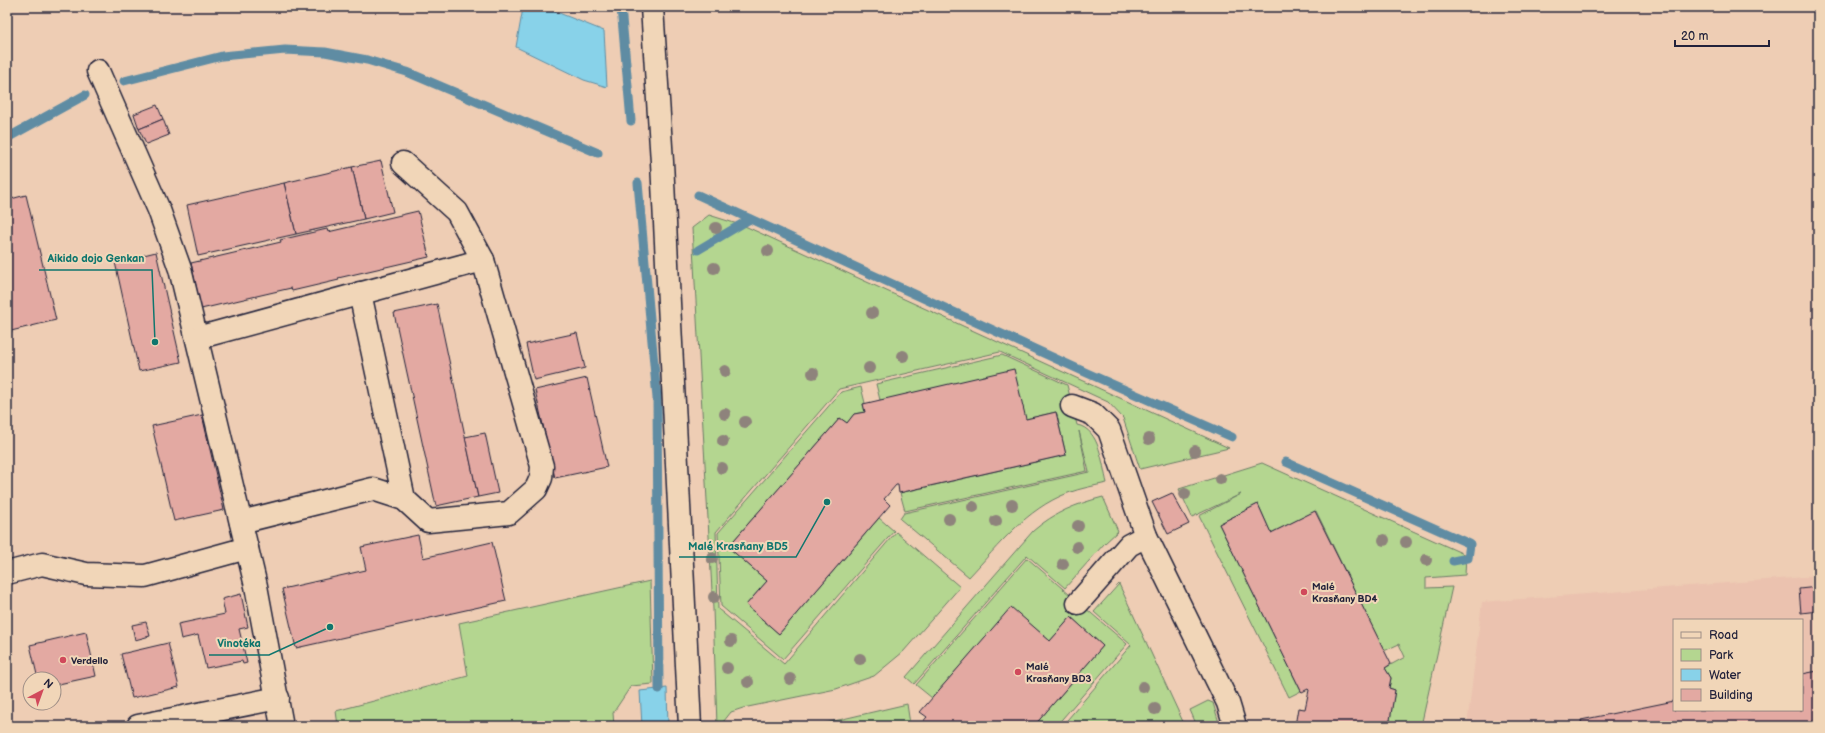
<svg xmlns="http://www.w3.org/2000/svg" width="1825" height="733" viewBox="0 0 1825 733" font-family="'Balsamiq Sans',sans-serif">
<rect width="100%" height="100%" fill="#eecdb4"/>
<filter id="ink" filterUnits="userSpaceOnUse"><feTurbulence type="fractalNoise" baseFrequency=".025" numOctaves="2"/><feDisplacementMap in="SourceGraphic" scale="8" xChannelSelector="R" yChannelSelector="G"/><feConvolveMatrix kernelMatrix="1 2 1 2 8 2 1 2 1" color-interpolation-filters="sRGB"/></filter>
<g filter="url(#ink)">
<!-- built -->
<path fill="#ebc2af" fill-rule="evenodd" d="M1818 576V726H1467L1482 602ZM1674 620H1802V710H1674Z"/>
<!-- green -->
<g fill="#b4d690" stroke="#6b7c66">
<path d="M709 215 747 227 1229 448 1140 469 1123 418 1108 402 1000 352 839 389 716 532 718 609 784 664 896 532 960 587 903 652 874 676 836 689 743 708 731 712 720 726H717L713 609 692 228Z"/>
<path d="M1002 355 1067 385 1077 425C1100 429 1102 464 1107 483 1094 486 1081 488 1068 493 1026 509 999 545 969 577L900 519 904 513 1089 472 1079 431 1087 471 905 511 900 493 1066 455 1056 412 1026 419 880 400 876 384Z"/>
<path d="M861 387 865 403 863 404 865 412 854 414 847 423 840 418 728 547 767 581 746 605 779 634 879 518 894 531 783 659 721 606 718 533 841 392Z"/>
<path d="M1262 463 1466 555 1465 575 1426 578V588L1452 587 1421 726H1389L1395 690 1389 688 1391 678 1385 668 1405 657 1399 644 1384 651 1316 511 1271 533 1258 504 1219 524 1301 691 1289 697 1199 516 1241 494 1192 517 1179 489Z"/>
<path d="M1103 497 1118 531 1104 544 1065 588 1027 555 914 684 906 677 1033 531C1055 512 1076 504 1103 497Z"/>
<path d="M1027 558 1127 644 1056 726H1034L1103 646 1071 617 1050 641 1011 608 932 698 916 685Z"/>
<path d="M650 581 653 684 631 686 613 713 614 726H338L336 711 468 676 459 623Z"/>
<path d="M1119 584 1185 726H1062L1131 645 1094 612Z"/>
<path d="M1208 701 1213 703 1220 726H1197L1190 710Z"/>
<path d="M907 704 910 724 902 726H813Z"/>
</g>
<!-- water -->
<g fill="#88d2e9" stroke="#5f8ca3">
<path d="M544 7 604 31 607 87 584 80 516 47 523 8Z"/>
<path d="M667 688 668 726H642L640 691Z"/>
</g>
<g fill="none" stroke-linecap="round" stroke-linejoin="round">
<!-- stream -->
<g stroke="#5f8ca3" stroke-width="9">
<path d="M621 7 631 121"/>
<path d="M124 81 222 56 285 50 325 52 367 60 407 72 598 153"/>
<path d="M7 138 85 95"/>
<path d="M638 183 657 398 659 689"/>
<path d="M698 195 1087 373 1232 437"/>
<path d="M698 250 750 219"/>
<path d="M1286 462 1470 544 1468 558 1453 561"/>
</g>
</g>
<!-- building -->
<g fill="#e3a9a2" stroke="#22223b">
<path d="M157 105 163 119 139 129 134 114Z"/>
<path d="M163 119 169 135 146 144 139 129Z"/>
<path d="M381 161 393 212 364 219 352 167Z"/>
<path d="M352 167 364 219 296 234 284 183Z"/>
<path d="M284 183 296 234 198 256 187 205Z"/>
<path d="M26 195 56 320 7 332V200Z"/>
<path d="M418 211 429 257 338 278 339 280 292 291 291 288 201 309 191 263 281 242 280 240 327 229 328 232Z"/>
<path d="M156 252 181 362 139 371 115 262Z"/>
<path d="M437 304 478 497 436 506 394 313Z"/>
<path d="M577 333 585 368 534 380 526 344Z"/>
<path d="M1014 369 1026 419 1056 412 1066 455 899 493 898 485H896L884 499 890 505 779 634 746 605 767 581 728 547 840 418 847 423 854 414 865 412 863 404Z"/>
<path d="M587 378 607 467 555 478 535 390Z"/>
<path d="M202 415 224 510 174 521 152 426Z"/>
<path d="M485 433 498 493 478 497 465 437Z"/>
<path d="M1172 493 1189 524 1168 534 1152 502Z"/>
<path d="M1258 504 1271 533 1315 511 1391 664 1385 668 1391 678 1389 688 1395 690 1389 726H1295L1298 708 1305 709 1309 690 1308 689 1302 692 1301 691 1219 524Z"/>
<path d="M418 535 423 558 492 542 506 601 296 648 282 589 366 570 361 547Z"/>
<path d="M1818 587V611L1801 613 1799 589Z"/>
<path d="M241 594 248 627 239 629 247 663 243 664 242 661 206 668 198 635 181 639 178 624 225 614 222 599Z"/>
<path d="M1011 607 1050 641 1071 617 1103 646 1034 726H919L927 717 920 712Z"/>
<path d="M146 622 150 636 135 640 132 625Z"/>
<path d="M86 632 96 676 54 685V679H38L30 645Z"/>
<path d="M168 643 179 687 132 698 121 654Z"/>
<path d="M1818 671V726H1582L1581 720 1674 701V710H1802V674Z"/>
</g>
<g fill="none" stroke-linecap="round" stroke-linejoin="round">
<!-- minor casing -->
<g stroke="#22223b" stroke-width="25">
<g id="minor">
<path d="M652 7 662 162 690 726"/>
<path d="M98 71 159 210 180 269 256 586 282 726"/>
<path d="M360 293 404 499"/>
<path d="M197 338 483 260"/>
<path d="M1072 406 1093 414 1109 430 1146 536 1228 703 1235 726"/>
<path d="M241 522 373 489 404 499 428 521 509 513 536 489 541 478 542 466 483 260 457 212 403 163"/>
<path d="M7 573 42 564 86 574 145 576 247 548"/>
<path d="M1078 603 1129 545 1146 536"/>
<path d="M138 726 278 698"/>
</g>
</g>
<!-- minor -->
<use href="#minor" stroke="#f1d6b8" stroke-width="22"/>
</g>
<!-- trees -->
<g fill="#8e837b">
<circle cx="716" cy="228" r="6"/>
<circle cx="768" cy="251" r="6"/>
<circle cx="714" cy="268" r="6"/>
<circle cx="872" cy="313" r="6"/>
<circle cx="903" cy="356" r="6"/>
<circle cx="869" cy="368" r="6"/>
<circle cx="725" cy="371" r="6"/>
<circle cx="813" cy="373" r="6"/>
<circle cx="725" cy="414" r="6"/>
<circle cx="745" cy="422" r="6"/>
<circle cx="1149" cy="439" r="6"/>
<circle cx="723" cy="441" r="6"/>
<circle cx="1195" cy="451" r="6"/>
<circle cx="722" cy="468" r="6"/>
<circle cx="1220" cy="479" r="6"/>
<circle cx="1185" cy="494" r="6"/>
<circle cx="1012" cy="505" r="6"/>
<circle cx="973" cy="507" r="6"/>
<circle cx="949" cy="519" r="6"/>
<circle cx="996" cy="521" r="6"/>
<circle cx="1078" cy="526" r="6"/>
<circle cx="1384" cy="540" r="6"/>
<circle cx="1406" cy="542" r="6"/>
<circle cx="1077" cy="547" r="6"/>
<circle cx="712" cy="558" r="6"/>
<circle cx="1426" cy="560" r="6"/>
<circle cx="1063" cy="564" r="6"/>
<circle cx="714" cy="597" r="6"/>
<circle cx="731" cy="641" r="6"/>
<circle cx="860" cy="659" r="6"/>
<circle cx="727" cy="668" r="6"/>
<circle cx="790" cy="679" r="6"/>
<circle cx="748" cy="682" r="6"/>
<circle cx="1143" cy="687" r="6"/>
<circle cx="1155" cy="709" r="6"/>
</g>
</g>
<!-- markers -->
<g fill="#d1495b" stroke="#f1d6b8" stroke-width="1.5">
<circle cx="1304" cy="592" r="4"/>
<circle cx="63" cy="660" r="4"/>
<circle cx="1018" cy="672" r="4"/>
</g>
<g text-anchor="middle" stroke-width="4" stroke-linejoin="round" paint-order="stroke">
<!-- poi labels -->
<g font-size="10" font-weight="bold" fill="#22223b" stroke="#f1d6b8" text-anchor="start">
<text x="1312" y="590">Malé<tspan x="1312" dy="12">Krasňany BD4</tspan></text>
<text x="71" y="664">Verdello</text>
<text x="1026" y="670">Malé<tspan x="1026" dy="12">Krasňany BD3</tspan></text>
</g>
</g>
<!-- callouts -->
<path fill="none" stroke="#0f766e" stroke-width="1.5" d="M155 342L152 270H39M827 502L796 557H679M330 627L269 655H209"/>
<g fill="#0f766e" stroke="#f1d6b8" stroke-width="1.5">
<circle cx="155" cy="342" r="4"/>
<circle cx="827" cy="502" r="4"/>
<circle cx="330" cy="627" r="4"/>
</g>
<g font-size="11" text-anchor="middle" font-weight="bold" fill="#0f766e" stroke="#f1d6b8" stroke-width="4" stroke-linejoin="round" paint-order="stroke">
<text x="96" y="262">Aikido dojo Genkan</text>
<text x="738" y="550">Malé Krasňany BD5</text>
<text x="239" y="647">Vinotéka</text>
</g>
<!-- margin -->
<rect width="1825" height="733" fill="none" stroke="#f1d6b8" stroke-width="24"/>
<rect x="12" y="12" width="1801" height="709" fill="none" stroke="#22223b" stroke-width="1.5" filter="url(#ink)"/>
<!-- legend -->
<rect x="1673" y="619" width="130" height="92" fill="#f1d6b8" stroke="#9e8e86"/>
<rect x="1681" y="632" width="20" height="6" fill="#f1d6b8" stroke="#9e8e86"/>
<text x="1709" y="639" font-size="12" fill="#22223b">Road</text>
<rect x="1681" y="649" width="20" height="12" fill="#b4d690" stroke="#9e8e86"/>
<text x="1709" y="659" font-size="12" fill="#22223b">Park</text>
<rect x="1681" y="669" width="20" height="12" fill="#88d2e9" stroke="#9e8e86"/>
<text x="1709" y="679" font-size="12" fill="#22223b">Water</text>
<rect x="1681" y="689" width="20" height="12" fill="#e3a9a2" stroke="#9e8e86"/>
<text x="1709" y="699" font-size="12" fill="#22223b">Building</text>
<!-- north arrow -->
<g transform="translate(42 691) rotate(41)"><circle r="19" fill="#f1d6b8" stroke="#9e8e86"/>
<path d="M0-3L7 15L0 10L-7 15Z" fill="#d1495b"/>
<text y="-6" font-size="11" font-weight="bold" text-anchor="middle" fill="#22223b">N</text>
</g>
<!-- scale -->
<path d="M1675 40v6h94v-6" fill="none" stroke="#22223b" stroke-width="2"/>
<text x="1681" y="40" font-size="12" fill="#22223b" stroke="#f1d6b8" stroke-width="3" paint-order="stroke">20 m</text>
</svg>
